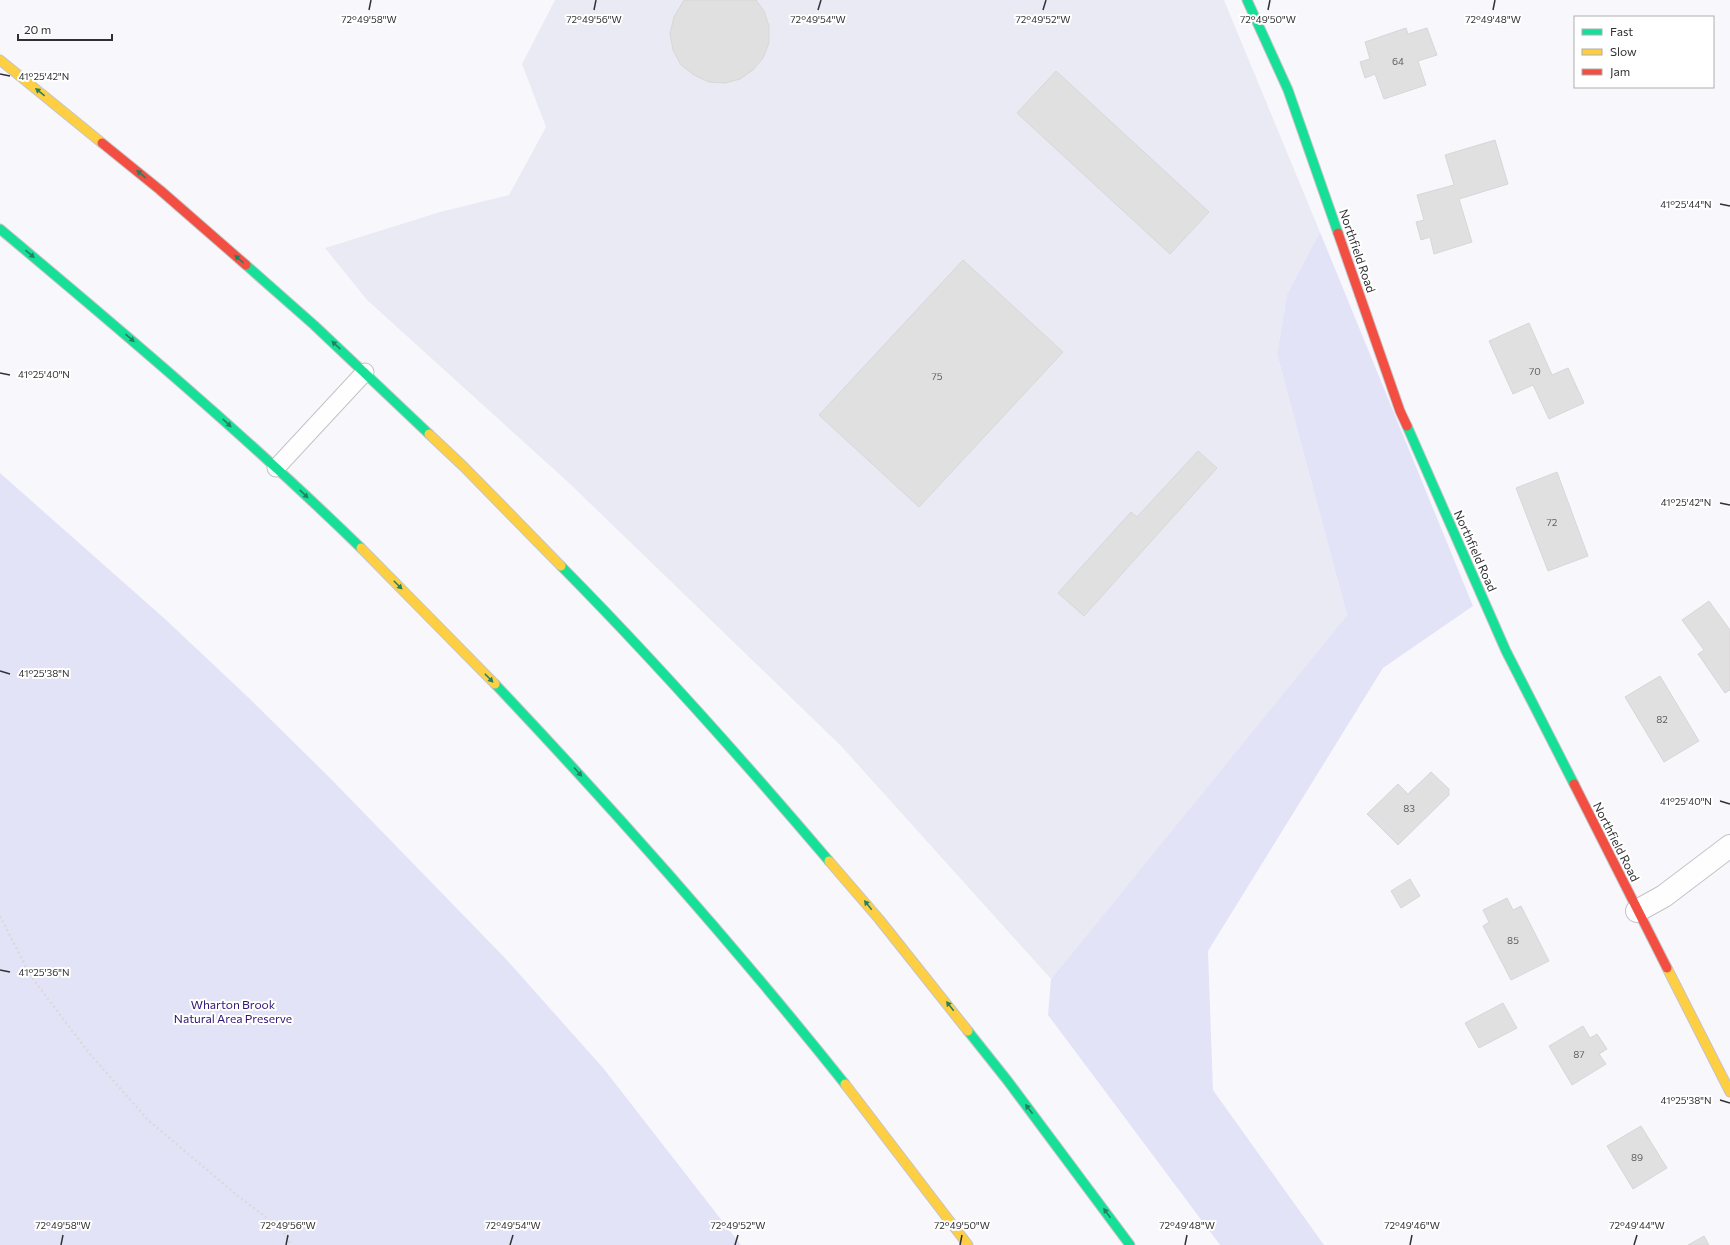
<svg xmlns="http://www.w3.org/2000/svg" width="1730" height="1245" viewBox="0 0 1730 1245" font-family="Commissioner,sans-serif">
<rect width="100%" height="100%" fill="#f8f8fc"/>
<!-- built -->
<path fill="#eaeaf5" d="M555 0H1224L1320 232 1287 294 1277 354 1347 615 1051 979 841 746 569 483 367 300 325 248 440 212 509 195 546 127 522 64Z"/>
<!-- green -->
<g fill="#e3e3f8">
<path d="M1320 232 1473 606 1383 668 1208 951 1213 1090 1324 1245H1220L1048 1015 1051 979 1347 615 1277 354 1287 294Z"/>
<path d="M0 473 165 619 250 699 331 779 505 958 604 1069 741 1245H0Z"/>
</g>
<!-- building -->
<g fill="#e1e0e1" stroke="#d8d6d7">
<path d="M684 0H756L764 11 769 26V43L763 58 753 70 740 79 725 83 709 82 694 75 681 65 673 50 670 34 674 17Z"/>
<path d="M1406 28 1408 34 1427 28 1437 55 1418 61 1426 85 1384 99 1375 74 1365 78 1360 62 1370 59 1365 42Z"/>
<path d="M1056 71 1209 212 1170 254 1017 113Z"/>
<path d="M1495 140 1508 184 1459 199 1472 242 1434 254 1430 237 1421 240 1416 222 1424 220 1417 195 1454 185 1445 155Z"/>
<path d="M963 260 1063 352 919 507 819 415Z"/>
<path d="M1529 323 1552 375 1568 368 1584 403 1549 419 1533 385 1513 394 1489 341Z"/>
<path d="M1198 451 1217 468 1084 616 1058 593 1131 512 1137 517Z"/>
<path d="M1557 472 1588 556 1548 571 1516 488Z"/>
<path d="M1709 601 1730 630V690L1725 693 1698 654 1704 650 1682 620Z"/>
<path d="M1660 676 1699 741 1664 762 1625 697Z"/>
<path d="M1431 772 1449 789V795L1398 845 1367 814 1398 784 1408 794Z"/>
<path d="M1410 879 1420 896 1401 908 1391 891Z"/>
<path d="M1507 898 1513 910 1521 906 1549 961 1511 980 1483 926 1489 922 1483 910Z"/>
<path d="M1503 1003 1517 1028 1479 1048 1465 1023Z"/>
<path d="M1583 1026 1590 1038 1597 1034 1607 1049 1599 1054 1606 1064 1572 1085 1549 1046Z"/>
<path d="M1641 1126 1667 1168 1633 1189 1607 1146Z"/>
<path d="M1704 1236 1709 1245H1688Z"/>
</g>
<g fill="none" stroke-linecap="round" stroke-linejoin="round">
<!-- lane casing -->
<g stroke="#c4c4c7" stroke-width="19">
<path id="lane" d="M276 468 365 372"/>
</g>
<!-- street casing -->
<g stroke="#c4c4c7" stroke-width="24">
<path id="street" d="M1637 911 1664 896 1730 846"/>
</g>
<!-- fast casing -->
<g stroke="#c4c4c7" stroke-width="11">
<g id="fast">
<path d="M1247 0 1288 90 1338 233"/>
<path d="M0 229C123 332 246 436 361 548"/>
<path d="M246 265 314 325 429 434"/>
<path d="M1407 426 1506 651 1574 784"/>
<path d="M561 566C655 661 743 760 829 861"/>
<path d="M495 684C617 813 734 945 845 1084"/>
<path d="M968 1031 1007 1080 1130 1245"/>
</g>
</g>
<!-- slow casing -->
<g stroke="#c4c4c7" stroke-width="11">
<g id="slow">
<path d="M0 60 102 143"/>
<path d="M429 434 463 466 561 566"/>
<path d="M361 548 495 684"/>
<path d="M829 861 879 919 968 1031"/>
<path d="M1667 968 1730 1092"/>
<path d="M845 1084 968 1245"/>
</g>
</g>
<!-- jam casing -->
<g stroke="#c4c4c7" stroke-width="11">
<g id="jam">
<path d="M102 143 160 190 246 265"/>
<path d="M1338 233 1400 411 1407 426"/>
<path d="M1574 784 1667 968"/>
</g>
</g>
<!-- path -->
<path stroke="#dadadb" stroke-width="2.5" stroke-dasharray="2 3" stroke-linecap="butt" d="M0 916 30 975 89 1053 148 1120 238 1196 263 1215 287 1236 291 1245"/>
<!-- lane -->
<use href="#lane" stroke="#fefeff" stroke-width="17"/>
<!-- street -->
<use href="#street" stroke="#fefeff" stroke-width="22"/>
<!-- fast -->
<use href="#fast" stroke="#16e098" stroke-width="9"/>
<!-- slow -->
<use href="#slow" stroke="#ffcf43" stroke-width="9"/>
<!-- jam -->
<use href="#jam" stroke="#f24e42" stroke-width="9"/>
</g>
<!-- one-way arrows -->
<defs><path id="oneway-solid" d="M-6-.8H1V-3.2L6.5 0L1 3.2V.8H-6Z"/></defs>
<g fill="#258062">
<use href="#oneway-solid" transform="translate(40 92) rotate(-141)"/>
<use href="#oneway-solid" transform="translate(141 174) rotate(-140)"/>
<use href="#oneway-solid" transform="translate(30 254) rotate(40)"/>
<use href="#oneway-solid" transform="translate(239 259) rotate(-139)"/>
<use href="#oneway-solid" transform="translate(130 338) rotate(41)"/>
<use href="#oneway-solid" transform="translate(336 345) rotate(-137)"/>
<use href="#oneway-solid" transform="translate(227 423) rotate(43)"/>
<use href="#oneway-solid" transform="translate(304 494) rotate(44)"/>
<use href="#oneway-solid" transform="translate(398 585) rotate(45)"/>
<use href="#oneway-solid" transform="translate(489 678) rotate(46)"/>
<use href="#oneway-solid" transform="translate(578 772) rotate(48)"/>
<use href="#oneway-solid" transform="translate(868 905) rotate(-129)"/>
<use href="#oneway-solid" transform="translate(950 1006) rotate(-128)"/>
<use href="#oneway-solid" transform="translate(1029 1109) rotate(-127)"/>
<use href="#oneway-solid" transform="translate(1107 1213) rotate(-126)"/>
</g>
<!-- ticks -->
<path fill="none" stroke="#313135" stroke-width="1.5" d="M369 10 371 0M594 10 596 0M818 10 821 0M1043 10 1046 0M1268 10 1270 0M1493 10 1495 0M0 74 10 76M1720 204 1730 206M0 373 10 375M1720 503 1730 505M0 671 10 674M1720 801 1730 804M0 970 10 972M1720 1100 1730 1103M61 1245 63 1235M286 1245 288 1235M510 1245 513 1235M735 1245 738 1235M960 1245 962 1235M1185 1245 1187 1235M1410 1245 1412 1235M1634 1245 1637 1235"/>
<g text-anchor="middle" stroke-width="4" stroke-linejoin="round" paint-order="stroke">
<!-- number labels -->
<g font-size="10" fill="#606063">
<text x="1398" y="65">64</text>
<text x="1535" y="375">70</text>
<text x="937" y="380">75</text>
<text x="1552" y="526">72</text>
<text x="1662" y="723">82</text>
<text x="1409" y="812">83</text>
<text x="1513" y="944">85</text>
<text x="1579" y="1058">87</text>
<text x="1637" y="1161">89</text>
</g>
<!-- street labels -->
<g font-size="12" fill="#313135" stroke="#fff">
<text transform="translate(1357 251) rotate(71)" y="4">Northfield Road</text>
<text transform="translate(1475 551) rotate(66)" y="4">Northfield Road</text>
<text transform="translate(1616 842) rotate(63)" y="4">Northfield Road</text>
</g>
<!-- park labels -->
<g font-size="12" fill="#2f1672" stroke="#fff">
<text x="233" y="1009">Wharton Brook<tspan x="233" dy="14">Natural Area Preserve</tspan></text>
</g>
</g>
<g font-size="10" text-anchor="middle" fill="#313135" stroke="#fff" stroke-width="4" stroke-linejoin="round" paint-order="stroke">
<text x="369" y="23">72°49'58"W</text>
<text x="594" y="23">72°49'56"W</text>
<text x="818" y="23">72°49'54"W</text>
<text x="1043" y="23">72°49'52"W</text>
<text x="1268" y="23">72°49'50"W</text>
<text x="1493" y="23">72°49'48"W</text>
<text x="44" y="80">41°25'42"N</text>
<text x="1686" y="208">41°25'44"N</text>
<text x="44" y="378">41°25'40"N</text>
<text x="1686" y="506">41°25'42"N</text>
<text x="44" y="677">41°25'38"N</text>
<text x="1686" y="805">41°25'40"N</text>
<text x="44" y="976">41°25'36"N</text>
<text x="1686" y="1104">41°25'38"N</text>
<text x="63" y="1229">72°49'58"W</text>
<text x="288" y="1229">72°49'56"W</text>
<text x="513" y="1229">72°49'54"W</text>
<text x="738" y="1229">72°49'52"W</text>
<text x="962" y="1229">72°49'50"W</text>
<text x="1187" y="1229">72°49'48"W</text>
<text x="1412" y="1229">72°49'46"W</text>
<text x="1637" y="1229">72°49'44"W</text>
</g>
<!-- legend -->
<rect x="1574" y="16" width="140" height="72" fill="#ffffff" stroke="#adadae"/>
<rect x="1582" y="29" width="20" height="6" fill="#16e098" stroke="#adadae"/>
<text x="1610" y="36" font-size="12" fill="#313135">Fast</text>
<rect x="1582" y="49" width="20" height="6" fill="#ffcf43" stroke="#adadae"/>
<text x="1610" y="56" font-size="12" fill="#313135">Slow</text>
<rect x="1582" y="69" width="20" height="6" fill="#f24e42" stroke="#adadae"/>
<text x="1610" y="76" font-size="12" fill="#313135">Jam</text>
<!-- scale -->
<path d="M18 34v6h94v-6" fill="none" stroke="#313135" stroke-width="2"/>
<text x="24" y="34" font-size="12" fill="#313135" stroke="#ffffff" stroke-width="3" paint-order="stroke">20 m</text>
</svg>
